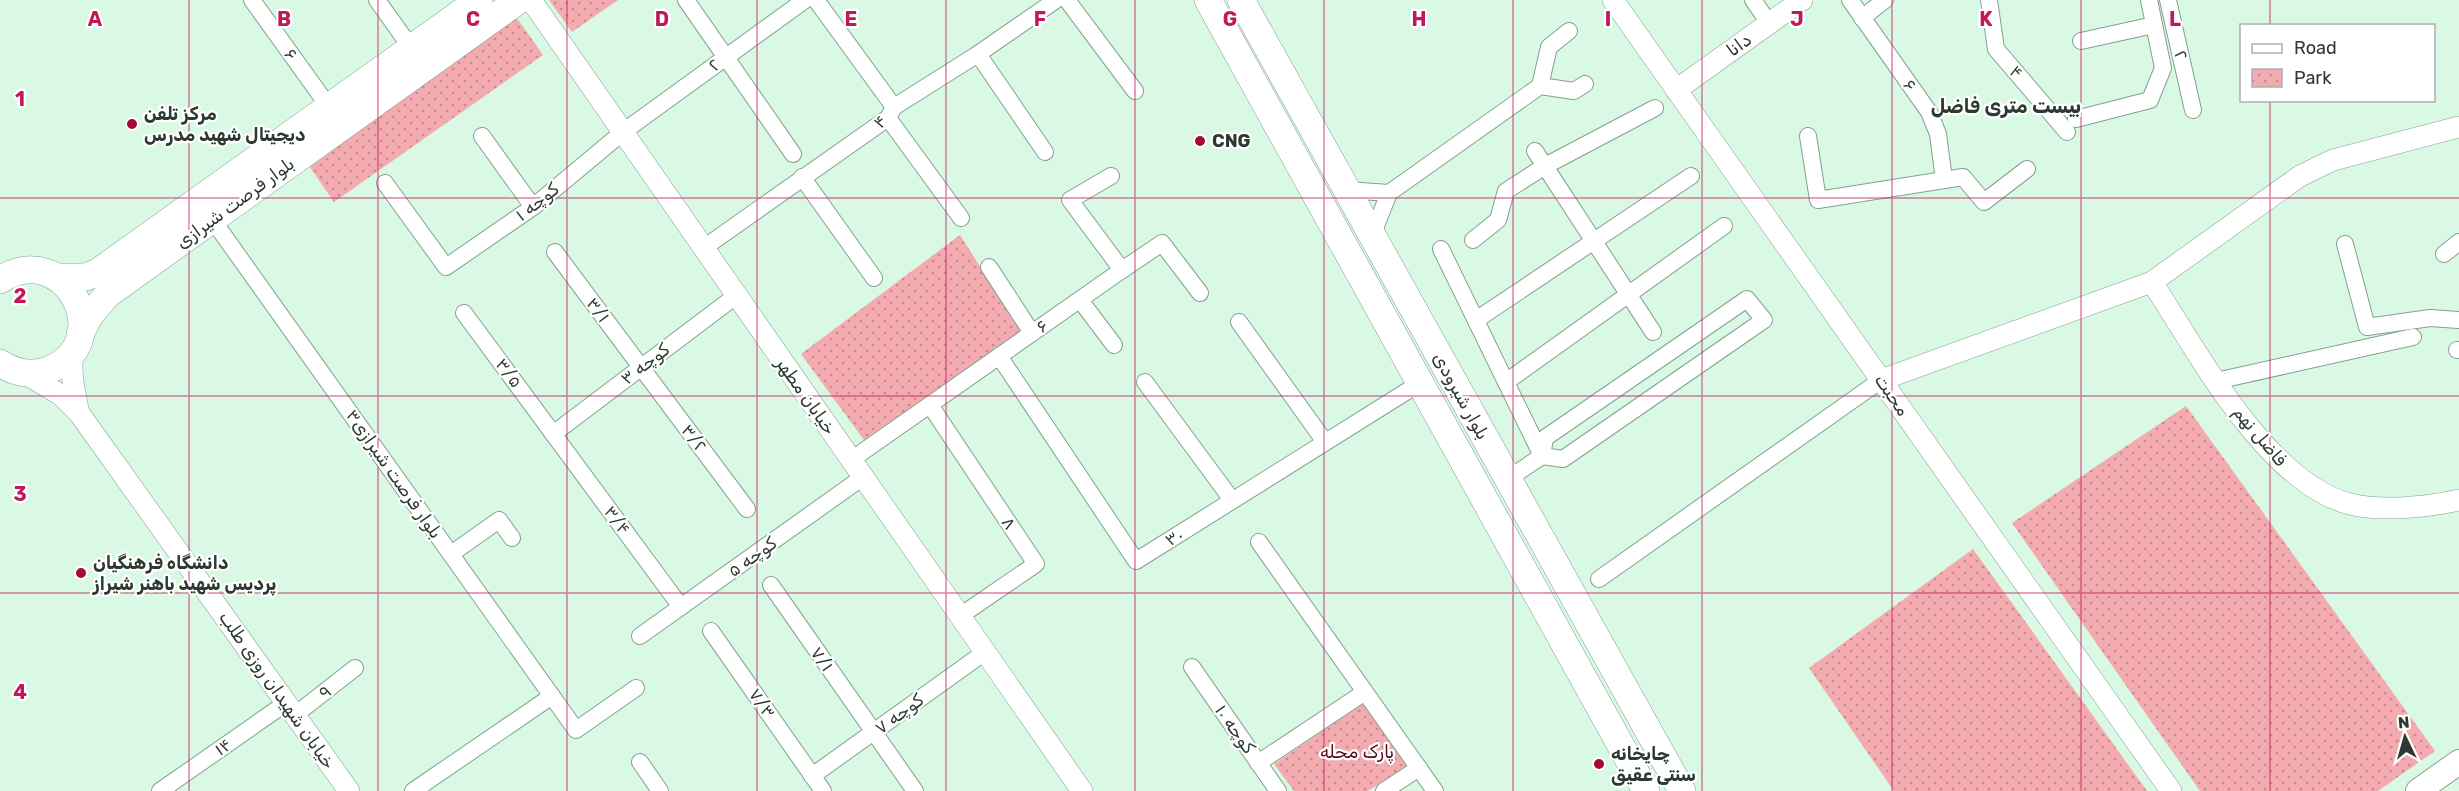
<svg xmlns="http://www.w3.org/2000/svg" width="2459" height="791" viewBox="0 0 2459 791" font-family="Rubik,Vazirmatn,sans-serif">
<defs>
<pattern id="park-dots" width="8" height="8" patternUnits="userSpaceOnUse" patternTransform="scale(1.5)"><rect width="8" height="8" fill="#f4abaf"/><path d="M2 2h.1M6 6h.1" fill="none" stroke="#c68c8f" stroke-width="1.8" stroke-linecap="round"/></pattern>
</defs>
<rect width="100%" height="100%" fill="#d9f9e5"/>
<!-- park -->
<g fill="url(#park-dots)">
<path d="M549 0H618L572 32Z"/>
<path d="M514 14 543 55 334 202 305 160Z"/>
<path d="M960 235 1021 331 864 440 801 354Z"/>
<path d="M2186 406 2435 751 2378 791H2200L2012 523Z"/>
<path d="M1973 549 2147 791H1894L1809 668Z"/>
<path d="M1368 700 1410 764 1368 791H1294L1274 764Z"/>
</g>
<g fill="none" stroke-linecap="round" stroke-linejoin="round">
<!-- minor casing -->
<g stroke="#83a18e" stroke-width="18">
<g id="minor">
<path d="M252 0 329 107"/>
<path d="M377 0 412 49"/>
<path d="M686 0 793 154"/>
<path d="M816 0 894 107"/>
<path d="M1067 0 1135 91"/>
<path d="M1753 0 1769 23"/>
<path d="M1850 0 1929 112 1938 134 1944 180"/>
<path d="M1989 0 1996 49 2067 132"/>
<path d="M2168 0 2193 110"/>
<path d="M1862 18 1885 0"/>
<path d="M1569 31 1549 47 1540 86 1574 91 1585 84"/>
<path d="M2081 41 2154 25"/>
<path d="M978 54 1045 152"/>
<path d="M888 118 961 218"/>
<path d="M2076 119 2150 100 2163 68 2149 0"/>
<path d="M482 136 533 207"/>
<path d="M1808 136 1818 200 1963 177 1984 202 2027 169"/>
<path d="M1535 151 1653 332"/>
<path d="M802 177 874 278"/>
<path d="M385 183 446 267 533 207 623 132 805 0"/>
<path d="M1347 190 1389 193 1372 236"/>
<path d="M1389 193 1540 86"/>
<path d="M212 219 576 730 636 688"/>
<path d="M1473 240 1498 220 1506 191 1545 166 1655 108"/>
<path d="M2345 244 2367 327 2430 318 2459 320"/>
<path d="M705 247 888 118 894 107 978 54 1056 0"/>
<path d="M1441 249 1542 456 1508 479"/>
<path d="M555 252 747 509"/>
<path d="M2444 254 2459 242"/>
<path d="M989 267 1032 333"/>
<path d="M1122 270 1162 243 1200 293"/>
<path d="M1747 299 1764 320 1563 459 1542 456 1545 438Z"/>
<path d="M1080 300 1114 345"/>
<path d="M464 313 681 607"/>
<path d="M1476 320 1691 176"/>
<path d="M1239 322 1325 442"/>
<path d="M2457 350H2459"/>
<path d="M999 356 1136 561 1420 383"/>
<path d="M2216 381 2413 337"/>
<path d="M1145 382 1232 500"/>
<path d="M1506 382 1724 226"/>
<path d="M930 405 1036 564 960 616"/>
<path d="M553 434 737 295"/>
<path d="M851 460 1122 270 1070 200 1111 176"/>
<path d="M1259 542 1435 791"/>
<path d="M451 554 499 520 512 538"/>
<path d="M1599 579 1881 380"/>
<path d="M771 585 915 791"/>
<path d="M711 631 823 791"/>
<path d="M640 636 863 477"/>
<path d="M1192 667 1278 791"/>
<path d="M295 715 355 668"/>
<path d="M640 762 660 791"/>
<path d="M1258 763 1365 692"/>
<path d="M812 776 985 652"/>
<path d="M160 791 286 703"/>
<path d="M413 791 552 696"/>
<path d="M1384 791 1419 768"/>
</g>
</g>
<!-- tertiary casing -->
<g stroke="#83a18e" stroke-width="22">
<g id="tertiary">
<path d="M531 0 1082 791"/>
<path d="M1613 0 2171 791"/>
<path d="M1676 90 1802 0"/>
<path d="M2152 282C2197 351 2267 483 2350 504 2381 512 2428 507 2459 500"/>
<path d="M73 350C70 372 74 391 79 413"/>
<path d="M24 373 61 395 79 413 349 791"/>
<path d="M1881 380 2152 282 2300 176 2333 160 2459 127"/>
</g>
</g>
<!-- secondary casing -->
<g stroke="#83a18e" stroke-width="26">
<path id="secondary" d="M2418 791 2459 762"/>
</g>
<!-- primary casing -->
<g stroke="#83a18e" stroke-width="28">
<g id="primary">
<path d="M1208 0 1646 791"/>
<path d="M1241 0 1682 791"/>
<path d="M56 277H86L98 272 479 0"/>
<path d="M0 280C66 237 119 343 48 370 32 376 14 373 0 363"/>
<path d="M80 334 90 315 108 294 519 0"/>
</g>
</g>
<!-- minor -->
<use href="#minor" stroke="#fff" stroke-width="16"/>
<!-- tertiary -->
<use href="#tertiary" stroke="#fff" stroke-width="21"/>
<!-- secondary -->
<use href="#secondary" stroke="#fff" stroke-width="24"/>
<!-- primary -->
<use href="#primary" stroke="#fff" stroke-width="27"/>
</g>
<!-- grid -->
<path fill="none" stroke="#c2185b" stroke-width="1.5" stroke-opacity="0.55" d="M189 0V791M378 0V791M567 0V791M757 0V791M946 0V791M1135 0V791M1324 0V791M1513 0V791M1702 0V791M1892 0V791M2081 0V791M2270 0V26M2270 100V791M0 198H2459M0 396H2459M0 593H2459"/>
<!-- markers -->
<g fill="#a50b36" stroke="#fff" stroke-width="2">
<circle cx="132" cy="124" r="6"/>
<circle cx="1200" cy="141" r="6"/>
<circle cx="81" cy="573" r="6"/>
<circle cx="1599" cy="764" r="6"/>
</g>
<g text-anchor="middle" stroke-width="4.5" stroke-linejoin="round" paint-order="stroke">
<!-- street labels -->
<g font-size="18" fill="#2d3932" stroke="#fff">
<text transform="translate(1739 45) rotate(-36)" y="6">دانا</text>
<text transform="translate(291 54) rotate(54)" y="6">۶</text>
<text transform="translate(2181 55) rotate(77)" y="6">۲</text>
<text transform="translate(714 65) rotate(-36)" y="6">۲</text>
<text transform="translate(2016 72) rotate(49)" y="6">۴</text>
<text transform="translate(1910 85) rotate(55)" y="6">۶</text>
<text transform="translate(880 122) rotate(-39)" y="6">۴</text>
<text transform="translate(537 202) rotate(-38)" y="6">کوچه ۱</text>
<text transform="translate(235 203) rotate(-36)" y="6">بلوار فرصت شیرازی</text>
<text transform="translate(598 310) rotate(53)" y="6">۳/۱</text>
<text transform="translate(1042 326) rotate(-35)" y="6">۶</text>
<text transform="translate(645 364) rotate(-37)" y="6">کوچه ۳</text>
<text transform="translate(509 373) rotate(53)" y="6">۳/۵</text>
<text transform="translate(1892 395) rotate(55)" y="6">محبت</text>
<text transform="translate(806 396) rotate(55)" y="6">خیابان مطهر</text>
<text transform="translate(1461 396) rotate(61)" y="6">بلوار شیرودی</text>
<text transform="translate(2260 436) rotate(50)" y="6">فاضل نهم</text>
<text transform="translate(694 438) rotate(53)" y="6">۳/۲</text>
<text transform="translate(394 474) rotate(55)" y="6">۳بلوار فرصت شیرازی</text>
<text transform="translate(617 520) rotate(54)" y="6">۳/۴</text>
<text transform="translate(1009 523) rotate(56)" y="6">۸</text>
<text transform="translate(1174 537) rotate(-32)" y="6">۳۰</text>
<text transform="translate(752 557) rotate(-35)" y="6">کوچه ۵</text>
<text transform="translate(822 659) rotate(55)" y="6">۷/۱</text>
<text transform="translate(277 690) rotate(55)" y="6">خیابان شهیدان روزی طلب</text>
<text transform="translate(325 692) rotate(-38)" y="6">۹</text>
<text transform="translate(762 703) rotate(55)" y="6">۷/۳</text>
<text transform="translate(899 714) rotate(-36)" y="6">کوچه ۷</text>
<text transform="translate(1235 729) rotate(55)" y="6">کوچه ۱۰</text>
<text transform="translate(223 747) rotate(-35)" y="6">۱۴</text>
</g>
<!-- poi labels -->
<g font-size="18" font-weight="bold" fill="#2d3932" stroke="#fff" text-anchor="start">
<text x="144" y="120">مرکز تلفن<tspan x="144" dy="21">دیجیتال شهید مدرس</tspan></text>
<text x="1212" y="147">CNG</text>
<text x="93" y="569">دانشگاه فرهنگیان<tspan x="93" dy="21">پردیس شهید باهنر شیراز</tspan></text>
<text x="1611" y="760">چایخانه<tspan x="1611" dy="21">سنتی عقیق</tspan></text>
</g>
<!-- park labels -->
<g font-size="18" fill="#580a1b" stroke="#fff">
<text x="1357" y="758">پارک محله</text>
</g>
<!-- neighbourhood labels -->
<g font-size="20" font-weight="bold" fill="#2d3932" stroke="#fff">
<text x="2006" y="113">بیست متری فاضل</text>
</g>
</g>
<g font-size="20" text-anchor="middle" font-weight="bold" fill="#c2185b" stroke="#fff" stroke-width="4.5" stroke-linejoin="round" paint-order="stroke">
<text x="95" y="26">A</text>
<text x="284" y="26">B</text>
<text x="473" y="26">C</text>
<text x="662" y="26">D</text>
<text x="851" y="26">E</text>
<text x="1040" y="26">F</text>
<text x="1230" y="26">G</text>
<text x="1419" y="26">H</text>
<text x="1608" y="26">I</text>
<text x="1797" y="26">J</text>
<text x="1986" y="26">K</text>
<text x="2175" y="26">L</text>
<text x="20" y="106">1</text>
<text x="20" y="303">2</text>
<text x="20" y="501">3</text>
<text x="20" y="699">4</text>
</g>
<!-- legend -->
<rect x="2240" y="24" width="195" height="78" fill="#ffffff" stroke="#abb0ad" stroke-width="1.5"/>
<rect x="2252" y="44" width="30" height="9" fill="#ffffff" stroke="#abb0ad" stroke-width="1.5"/>
<text x="2294" y="54" font-size="18" fill="#2d3932">Road</text>
<rect x="2252" y="69" width="30" height="18" fill="url(#park-dots)" stroke="#abb0ad" stroke-width="1.5"/>
<text x="2294" y="84" font-size="18" fill="#2d3932">Park</text>
<!-- north arrow -->
<g transform="translate(2405 737) rotate(355)" stroke="#ffffff" stroke-width="4.5" paint-order="stroke">
<path d="M0-4.5L10 22L0 15L-10 22Z" fill="#2d3932"/>
<text y="-9" font-size="16" font-weight="bold" text-anchor="middle" fill="#2d3932">N</text>
</g>
</svg>
